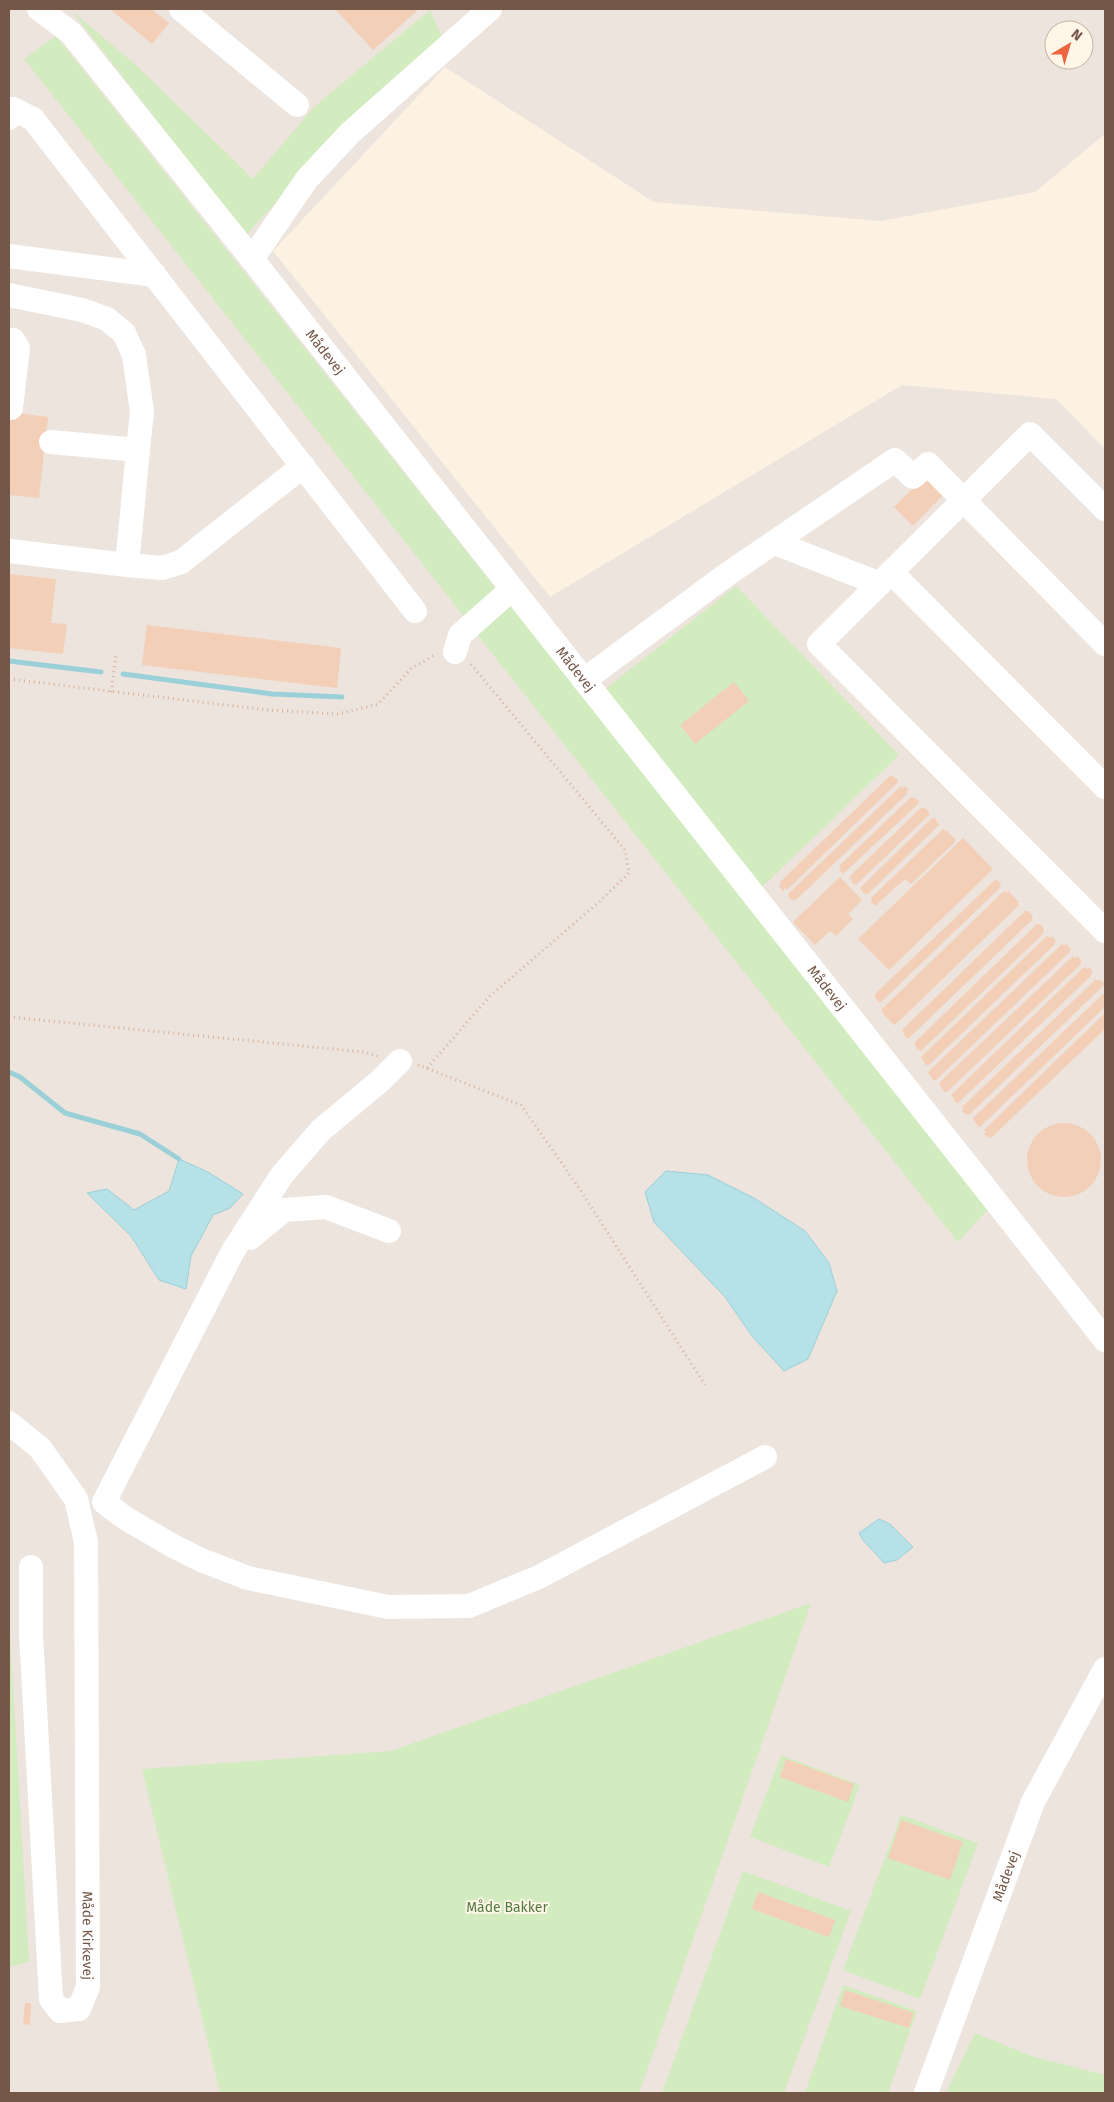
<svg xmlns="http://www.w3.org/2000/svg" width="1114" height="2102" font-family="'Fira Sans',sans-serif">
  <style>
    .industrial { fill: #ece4dd; fill-rule: evenodd }
    .green { fill: #d2ebbf }
    .water { fill: #b5e1e7; stroke: #9bd0d9 }
    .lines { fill: none; stroke-linecap: round; stroke-linejoin: round }
    .stream { stroke: #9bd0d9; stroke-width: 5 }
    .building { fill: #f3cfb8 }
    .path { stroke: #d8b29b; stroke-width: 3; stroke-dasharray: 1 4; stroke-linecap: butt }
    .minor { stroke: #fff; stroke-width: 24 }
    .labels { text-anchor: middle; dominant-baseline: central; stroke-width: 4; stroke-linejoin: round; paint-order: stroke }
    .street-label { font-size: 14px; fill: #755747; stroke: #fff6e8 }
    .park-label { font-size: 14px; fill: #527b3f; stroke: #fff6e8 }
  </style>
  <rect width="100%" height="100%" fill="#fdf2e1"/>
  <path class="industrial" d="M9,9H1105V134L1035,192L881,221L654,202L445,67L273,251L550,597L902,385L1056,399L1105,449V2093H9ZM1054,30H1084V60H1054Z"/>
  <g class="green">
    <path d="M71,10L137,66L253,179L315,106L430,10L442,37L345,128L246,235Z"/>
    <path d="M56,36L498,591L466,619L24,59Z"/>
    <path d="M736,586L899,755L761,888L604,690Z"/>
    <path d="M508,603L989,1208L958,1242L476,633Z"/>
    <path d="M811,1603L639,2093H220L142,1769L391,1751Z"/>
    <path d="M9,1615L29,1962L9,1967Z"/>
    <path d="M781,1755L860,1785L829,1867L750,1837Z"/>
    <path d="M901,1815L978,1843L920,1999L843,1970Z"/>
    <path d="M743,1871L851,1911L784,2093H662Z"/>
    <path d="M843,1985L917,2011L888,2093H805Z"/>
    <path d="M975,2033L1034,2057L1105,2075V2093H946Z"/>
  </g>
  <g class="water">
    <path d="M179,1159L208,1172L243,1194L230,1208L213,1215L191,1256L186,1289L159,1280L131,1236L87,1193L107,1189L134,1210L169,1191Z"/>
    <path d="M666,1171L708,1175L754,1198L805,1231L829,1263L837,1291L808,1359L784,1371L752,1336L725,1297L654,1222L645,1192Z"/>
    <path d="M879,1519L890,1524L913,1547L897,1560L884,1563L863,1540L859,1533Z"/>
  </g>
  <g class="lines">
    <g class="stream">
      <path d="M9,661L101,672"/>
      <path d="M123,674L272,694L342,697"/>
      <path d="M9,1072L20,1077L65,1113L140,1134L179,1159"/>
    </g>
  </g>
  <g class="building">
    <path d="M110,9H151L169,23L152,44Z"/>
    <path d="M335,9H419L373,50Z"/>
    <path d="M9,412L48,417L39,498L9,495Z"/>
    <path d="M927,474L946,492L913,526L894,507Z"/>
    <path d="M9,574L56,579L51,623L67,624L63,654L9,648Z"/>
    <path d="M147,625L341,648L337,688L142,665Z"/>
    <path d="M734,682L749,701L695,744L680,725Z"/>
    <path d="M891,775L898,780V782L787,890L786,888L783,891L779,886L781,884L779,883Z"/>
    <path d="M901,786L903,788L905,786L909,790L906,792L908,793L796,900L794,899L792,901L788,896L789,893Z"/>
    <path d="M911,797L913,798L914,797L919,801L918,804L843,874L839,870L841,868L839,866Z"/>
    <path d="M922,807L924,809L925,808L929,812V815L857,884L854,885L849,877Z"/>
    <path d="M932,818H935L939,825L867,895L865,893L864,894L860,888Z"/>
    <path d="M943,829L945,831L946,830L955,839V842L911,884L905,879L875,906L871,902L872,900L871,898Z"/>
    <path d="M963,838L993,869L889,970L858,939Z"/>
    <path d="M840,877L862,900L848,914L853,919L836,936L830,931L815,945L793,922Z"/>
    <path d="M996,879L1001,883L999,885L1001,887L881,1002H878L874,995Z"/>
    <path d="M1004,891L1006,893L1008,891L1019,902L1017,904L1019,905L895,1025L893,1024L882,1013L883,1012L881,1010Z"/>
    <path d="M1025,911H1028L1033,916L1031,917L1033,919L909,1038H906L902,1030Z"/>
    <path d="M1037,924H1040L1044,929L1043,931L1044,933L921,1051L920,1049L918,1051L914,1043Z"/>
    <path d="M1047,936L1050,938L1052,936L1056,941L1054,943L1055,944L929,1065H926L921,1057Z"/>
    <path d="M1062,944L1064,946L1066,944L1071,949L1069,950L1070,952L936,1080H933L928,1072Z"/>
    <path d="M1073,956L1075,958L1077,956L1082,961L1080,962L1081,964L947,1092H944L939,1083Z"/>
    <path d="M1084,967L1087,969L1089,967L1093,972L1091,974L1092,975L958,1103H956L951,1095Z"/>
    <path d="M1096,979L1098,981L1099,979L1104,983L1103,986L969,1115L968,1113L966,1115L962,1111L964,1109L962,1107Z"/>
    <path d="M1105,992V1007L981,1126L978,1127L973,1118Z"/>
    <path d="M1105,1013V1029L991,1138L990,1136L988,1138L984,1134L986,1132L984,1130Z"/>
    <circle cx="1064" cy="1160" r="37"/>
    <path d="M786,1759L854,1784L848,1802L780,1777Z"/>
    <path d="M901,1820L963,1842L950,1880L888,1858Z"/>
    <path d="M758,1892L835,1920L829,1937L752,1909Z"/>
    <path d="M845,1990L914,2013L909,2028L840,2006Z"/>
    <path d="M25,2003H31L30,2025L23,2024Z"/>
  </g>
  <g class="lines">
    <g class="path">
      <path d="M9,679L268,710L338,714L378,704L411,669L436,654"/>
      <path d="M111,692L116,655"/>
      <path d="M9,1017L364,1052L378,1056"/>
      <path d="M418,1065L521,1105L579,1188L705,1385"/>
      <path d="M427,1068L490,996L599,902L629,873L625,850L470,663"/>
    </g>
    <g class="minor">
      <path id="s1" d="M39,9L71,33L252,259L1105,1340"/>
      <path d="M181,9L297,105"/>
      <path d="M9,118L13,109L33,119L415,611"/>
      <path d="M9,256L155,275"/>
      <path d="M252,259L307,179L350,133L490,9"/>
      <path d="M9,295L82,310L107,319L124,333L134,355L142,412L138,450"/>
      <path d="M9,340H13L18,348L11,408"/>
      <path d="M1105,509L1030,434L819,644L1105,931"/>
      <path d="M775,543L880,584"/>
      <path d="M9,551L127,565L138,450L51,442"/>
      <path d="M127,565L162,568L181,562L303,466"/>
      <path d="M891,572L1105,787"/>
      <path d="M455,652L460,635L512,589"/>
      <path d="M584,680L729,573L895,460L913,477L928,464L1105,644"/>
      <path d="M400,1061L380,1081L321,1130L282,1175L233,1251L104,1502L125,1518L173,1546L201,1560L248,1578L388,1607L469,1606L539,1577L765,1457"/>
      <path d="M250,1238L284,1210L326,1207L389,1231"/>
      <path id="s2" d="M9,1423L40,1448L76,1499L86,1542L88,1987L79,2009L60,2011L51,1999L31,1634V1567"/>
      <path id="s3" d="M926,2093L1033,1802L1105,1669"/>
    </g>
  </g>
  <g class="labels">
    <g class="street-label">
      <text stroke="none"><textPath href="#s1" startOffset="448">Mådevej</textPath></text>
      <text stroke="none"><textPath href="#s1" startOffset="852">Mådevej</textPath></text>
      <text stroke="none"><textPath href="#s1" startOffset="1258">Mådevej</textPath></text>
      <text stroke="none"><textPath href="#s3" startOffset="231">Mådevej</textPath></text>
      <text stroke="none"><textPath href="#s2" startOffset="540">Måde Kirkevej</textPath></text>
    </g>
    <g class="park-label">
      <text x="507" y="1907">Måde Bakker</text>
    </g>
  </g>
  <rect width="1114" height="2102" fill="none" stroke="#755747" stroke-width="20"/>
  <g transform="translate(1069 45) rotate(38)"><circle r="24" fill="#fff6e8" stroke="#c8b6a8"/>
  <path d="M0-4L9 19L0 12L-9 19Z" fill="#ec6541"/>
  <text y="-8" font-size="14" font-weight="bold" text-anchor="middle" fill="#755747">N</text>
  </g>
</svg>
